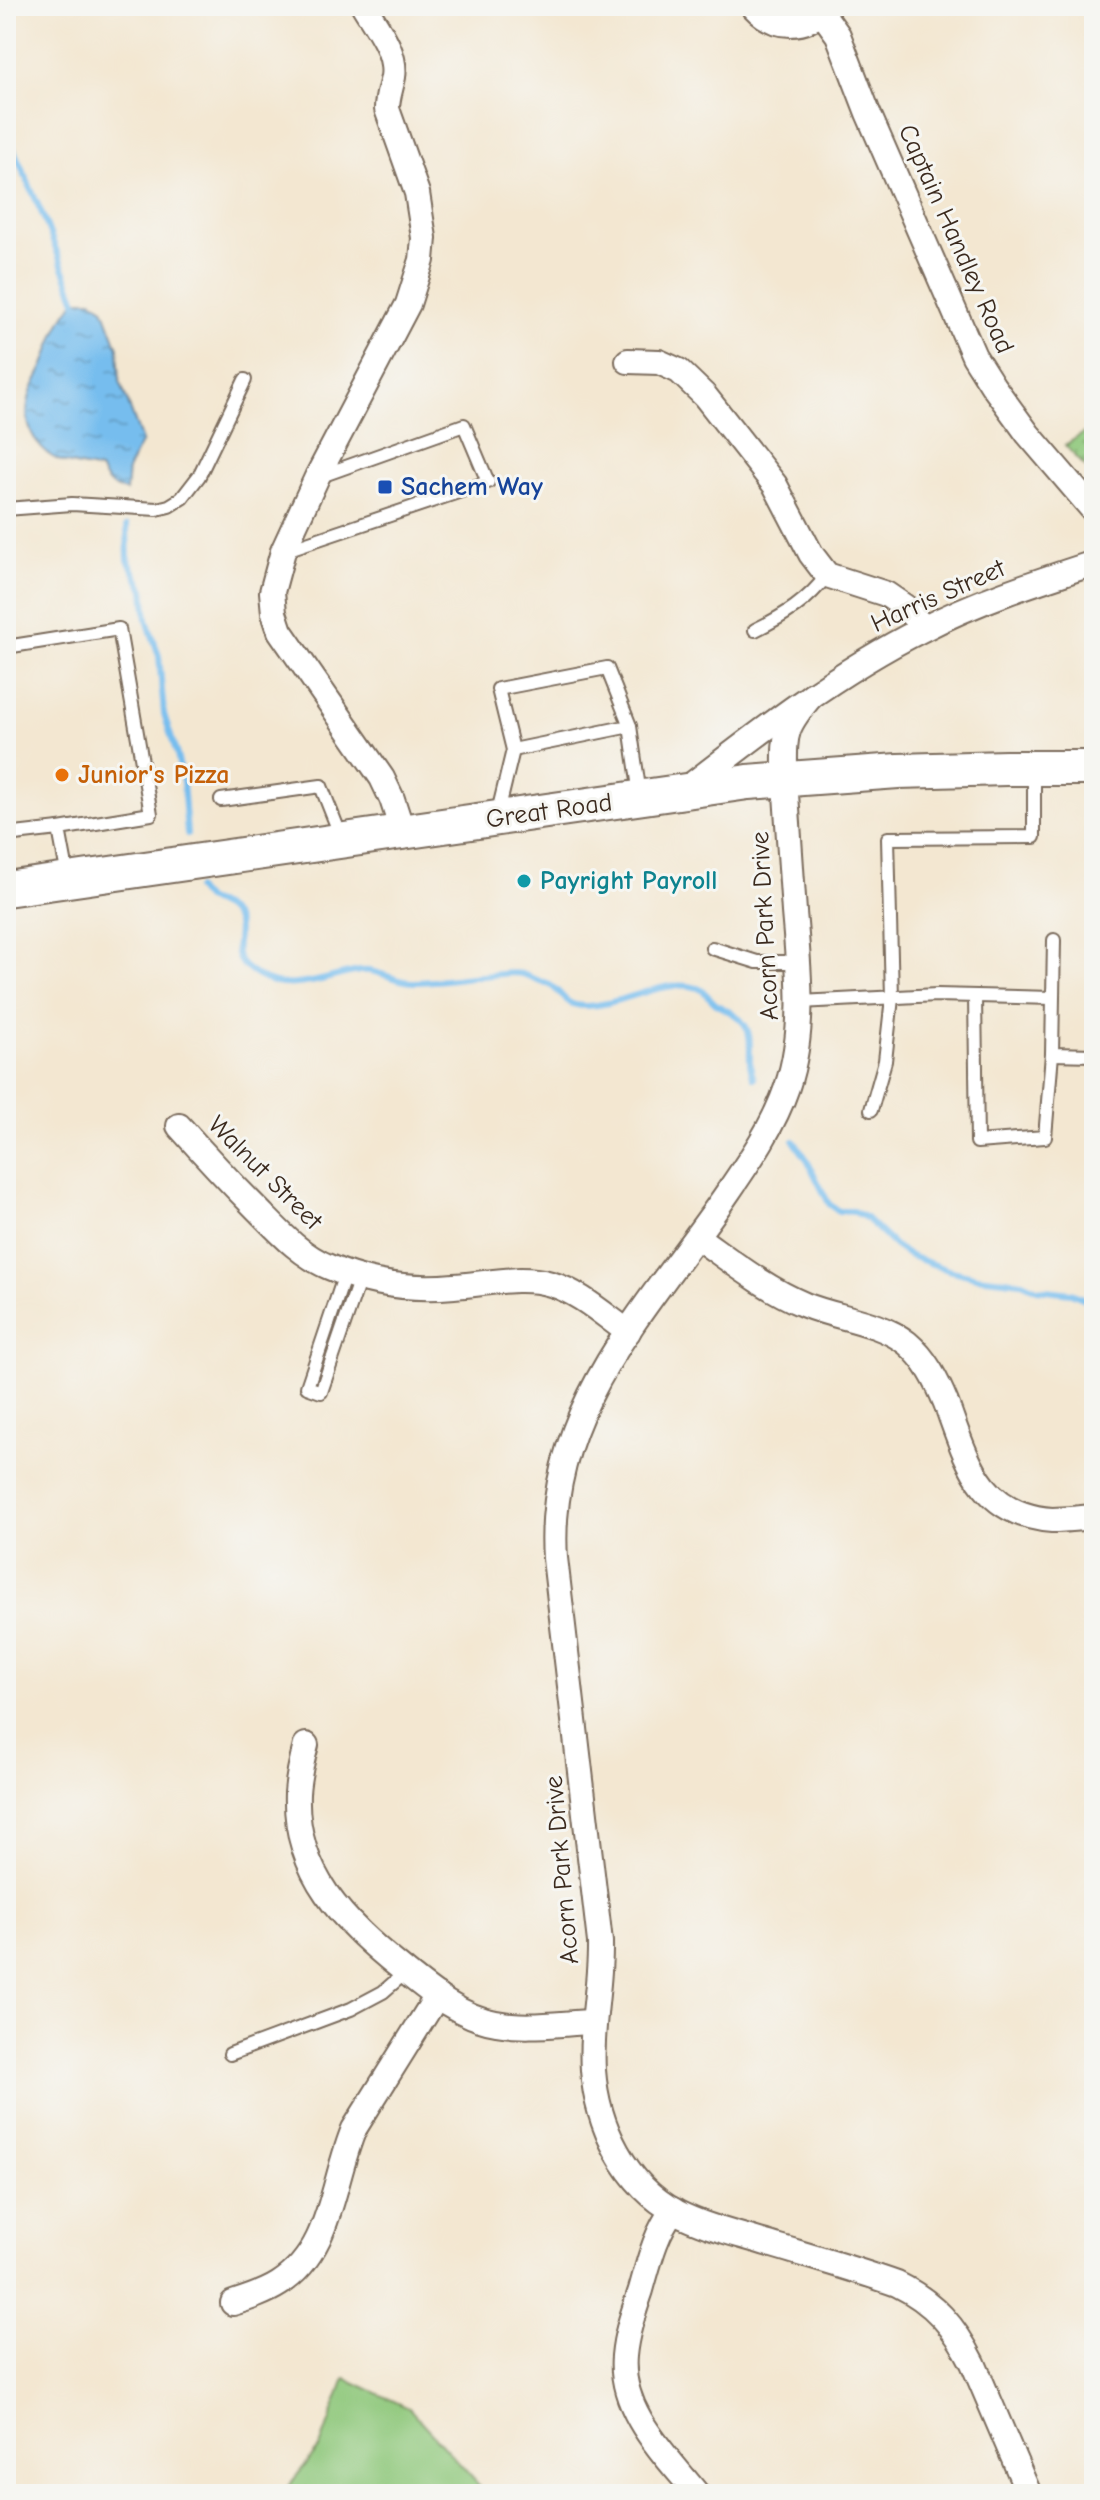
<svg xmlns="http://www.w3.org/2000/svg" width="1100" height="2500" font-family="'Comic Neue',sans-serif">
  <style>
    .grass { fill: #8fc87b; stroke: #65794c; stroke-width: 2 }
    .park { fill: url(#park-dots); stroke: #65794c; stroke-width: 2 }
    .water { fill: url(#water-ripples); stroke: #587486; stroke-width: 2 }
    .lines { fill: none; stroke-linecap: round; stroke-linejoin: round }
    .stream { stroke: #76bdee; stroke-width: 6 }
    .service-casing { stroke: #7b6c5d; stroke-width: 16 }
    .minor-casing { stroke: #7b6c5d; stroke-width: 28 }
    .secondary-casing { stroke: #7b6c5d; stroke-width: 38 }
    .service { stroke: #fff; stroke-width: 12 }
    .minor { stroke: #fff; stroke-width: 24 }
    .secondary { stroke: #fff; stroke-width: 34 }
    .transit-dot { fill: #1a4fb4; stroke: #f6f6f2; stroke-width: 3 }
    .food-dot { fill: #e8710a; stroke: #f6f6f2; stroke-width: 3 }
    .culture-dot { fill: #0f9aa8; stroke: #f6f6f2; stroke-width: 3 }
    .labels { text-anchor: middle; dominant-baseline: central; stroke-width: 6; stroke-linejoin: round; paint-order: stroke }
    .street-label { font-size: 26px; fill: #3b2a1e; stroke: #f6f6f2 }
    .transit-label { font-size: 26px; font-weight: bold; fill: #164399; stroke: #f6f6f2; text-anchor: start }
    .food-label { font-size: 26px; font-weight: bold; fill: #c56008; stroke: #f6f6f2; text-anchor: start }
    .culture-label { font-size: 26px; font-weight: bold; fill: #0d838f; stroke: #f6f6f2; text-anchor: start }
  </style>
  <defs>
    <pattern id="park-dots" width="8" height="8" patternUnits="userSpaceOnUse" patternTransform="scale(2)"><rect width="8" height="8" fill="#8fc87b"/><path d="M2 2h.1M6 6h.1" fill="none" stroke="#76a364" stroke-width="1.8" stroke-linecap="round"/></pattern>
    <pattern id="water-ripples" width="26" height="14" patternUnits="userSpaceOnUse" patternTransform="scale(2)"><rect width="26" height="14" fill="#76bdee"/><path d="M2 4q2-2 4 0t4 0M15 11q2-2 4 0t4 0" fill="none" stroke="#629ac0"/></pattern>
  </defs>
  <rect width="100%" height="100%" fill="#f6f6f2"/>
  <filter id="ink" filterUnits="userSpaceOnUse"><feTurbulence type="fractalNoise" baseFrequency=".0125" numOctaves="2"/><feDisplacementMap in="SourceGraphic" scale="16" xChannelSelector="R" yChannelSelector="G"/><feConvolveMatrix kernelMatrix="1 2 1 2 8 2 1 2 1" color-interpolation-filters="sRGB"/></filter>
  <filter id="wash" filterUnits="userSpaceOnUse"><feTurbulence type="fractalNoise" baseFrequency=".006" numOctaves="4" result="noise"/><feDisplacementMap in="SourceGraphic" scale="32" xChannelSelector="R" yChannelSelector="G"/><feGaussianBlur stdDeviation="1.8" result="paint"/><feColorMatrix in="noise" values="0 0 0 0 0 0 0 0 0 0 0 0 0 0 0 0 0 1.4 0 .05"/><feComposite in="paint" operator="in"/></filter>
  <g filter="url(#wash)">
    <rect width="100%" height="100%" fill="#f3e7d1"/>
    <path class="grass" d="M345,2378L409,2408L487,2494H282L320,2447Z"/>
    <path class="park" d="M1094,427V476L1065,445Z"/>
    <path class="water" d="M77,300H92L103,308L118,348L120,381L142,441L128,468L126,491C112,489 107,482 100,470C89,467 75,466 64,462C38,454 22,426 29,399C31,388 39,376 44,365C53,342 58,319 77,300Z"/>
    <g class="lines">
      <g class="stream">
        <path d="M6,132L43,216L78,306"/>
        <path d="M127,526L128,560L144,590L147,620L159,656L164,714L177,755L183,782L187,834"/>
        <path d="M196,889C205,904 224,903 234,917C245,933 227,952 245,967C283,1000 320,977 360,971C379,969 395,982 413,982C439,982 466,977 492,975C501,974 513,972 522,974C525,975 548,984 550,985C565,995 564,1006 585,1006C621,1006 666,977 698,988C705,991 710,999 716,1004C726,1011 738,1014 745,1025C755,1040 745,1062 754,1078"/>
        <path d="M794,1141L806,1158L829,1204L839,1211H853L866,1218L895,1246L908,1255L948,1270L977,1277L1022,1282L1037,1289L1071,1293L1094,1303"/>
      </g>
    </g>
  </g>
  <g filter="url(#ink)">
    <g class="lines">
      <g class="service-casing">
        <g id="service">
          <path d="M6,509L72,504L157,509L169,506L182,498L199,476L245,380"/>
          <path d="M286,550L488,482L464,425L318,477"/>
          <path d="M755,630C784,616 808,601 827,575"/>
          <path d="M6,647L119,629L151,814L59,829L68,877"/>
          <path d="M513,750L630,726"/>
          <path d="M221,800L321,786L342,839"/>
          <path d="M497,816L513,750L498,689L607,668L630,726L640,795"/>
          <path d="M6,835L59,829"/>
          <path d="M1054,940L1052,1054L1094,1055"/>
          <path d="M712,948L757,962H798"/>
          <path d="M975,996L977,1142L1045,1137L1052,1054"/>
          <path d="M800,1002L937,995L1052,998"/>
          <path d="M871,1110L885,1061L892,998L888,838L1034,837V768"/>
          <path d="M345,1274L307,1387L321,1392L360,1278"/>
          <path d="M230,2054L351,2009L383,1992L406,1972"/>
        </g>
      </g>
      <g class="minor-casing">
        <g id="minor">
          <path d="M364,6C376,26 397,52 393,77C391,88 387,97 387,109L417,193L424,238L422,260L408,304L317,477L283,551L272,592L274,613L280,631L382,778L392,799L403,833"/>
          <path d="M753,6C775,30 806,30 828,6"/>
          <path d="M822,13L838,35L868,113L974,356L993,386L1028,434L1094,511"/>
          <path d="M628,361L659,362L679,371L705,396L775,485L811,554L827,575L886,594L905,607L924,628"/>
          <path d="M812,695C782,730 785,734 785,779C788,823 791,868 794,912C799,970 806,1031 787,1087C773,1128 748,1163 724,1198C646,1310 545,1412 555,1558L600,1942C601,1985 590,2027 593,2070C597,2125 625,2185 676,2212C705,2227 737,2234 769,2244C812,2257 855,2269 897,2284C934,2302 955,2327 973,2363L1029,2494"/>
          <path d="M685,790C761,731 837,672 923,629C977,601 1036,582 1094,563"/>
          <path d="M179,1126C203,1153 228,1180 254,1206C277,1229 298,1254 329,1267C368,1284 411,1290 454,1286C485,1284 521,1275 551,1284C579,1292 604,1315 628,1332"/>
          <path d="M697,1237C731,1261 766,1289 805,1305C837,1318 879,1321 907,1343C926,1359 937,1381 946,1403C967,1460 980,1515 1052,1520C1065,1520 1080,1518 1094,1517"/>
          <path d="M306,1745C302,1760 298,1777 297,1793C294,1874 344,1922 402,1969C429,1991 460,2017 496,2023C527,2029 562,2023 593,2022"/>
          <path d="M673,2210C655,2234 649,2262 641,2290C634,2311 626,2333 624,2356C619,2411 665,2454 697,2494"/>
          <path d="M233,2303C249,2298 265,2293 279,2284C332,2251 332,2181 354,2129L437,1996"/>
        </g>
      </g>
      <g class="secondary-casing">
        <path id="secondary" d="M6,889L748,782L898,771L1006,768H1094"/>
      </g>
      <use href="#service" class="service"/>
      <use href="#minor" class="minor"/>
      <use href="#secondary" class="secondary"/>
    </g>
  </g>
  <rect class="transit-dot" x="377" y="479" width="16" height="16" rx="4"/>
  <circle class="food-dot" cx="62" cy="775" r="8"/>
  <circle class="culture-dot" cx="524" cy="881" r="8"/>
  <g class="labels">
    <g class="street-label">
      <text transform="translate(956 239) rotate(66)">Captain Handley Road</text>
      <text transform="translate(938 596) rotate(-24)">Harris Street</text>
      <text transform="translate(549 811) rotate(-8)">Great Road</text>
      <text transform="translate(765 926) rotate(-93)">Acorn Park Drive</text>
      <text transform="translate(265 1173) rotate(45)">Walnut Street</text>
      <text transform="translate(562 1870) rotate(-95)">Acorn Park Drive</text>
    </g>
    <g class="transit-label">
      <text x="401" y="487">Sachem Way</text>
    </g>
    <g class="food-label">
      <text x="78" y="775">Junior's Pizza</text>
    </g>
    <g class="culture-label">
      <text x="540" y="881">Payright Payroll</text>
    </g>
  </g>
  <rect width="1100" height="2500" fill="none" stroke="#f6f6f2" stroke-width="32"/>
</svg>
